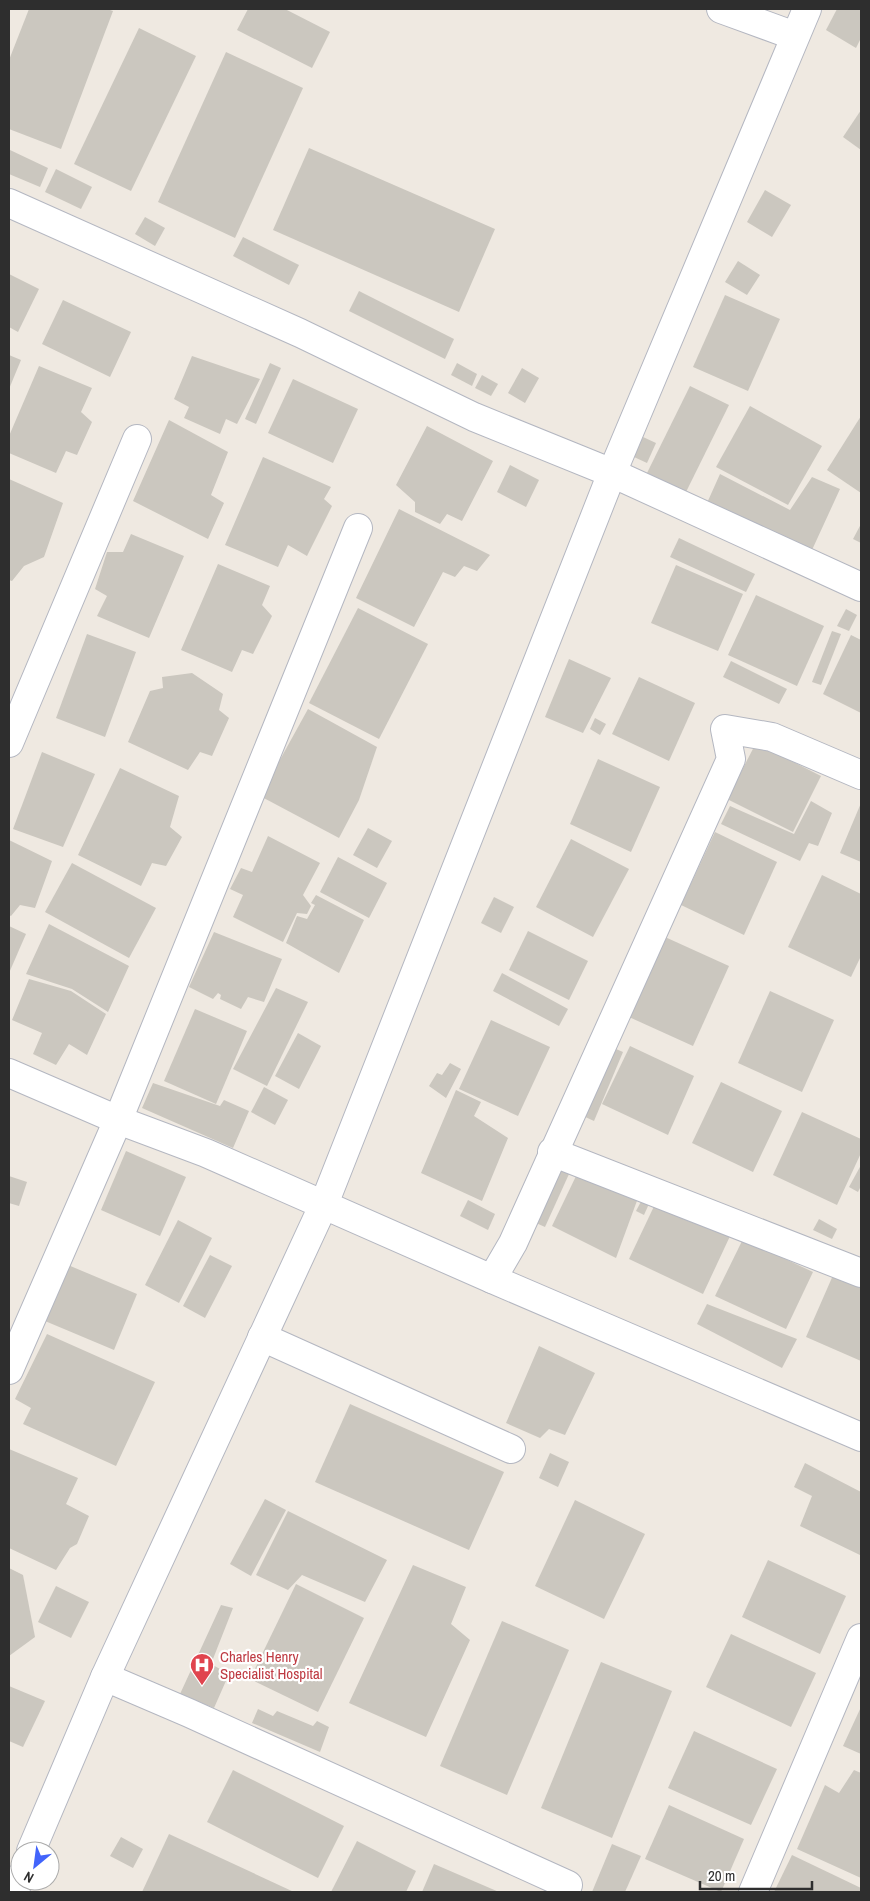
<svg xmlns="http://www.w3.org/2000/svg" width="870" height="1901" font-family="'Archivo Narrow',sans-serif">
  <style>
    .building { fill: #cbc7bf }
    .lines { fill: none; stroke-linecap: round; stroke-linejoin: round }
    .minor-casing { stroke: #b4b7c1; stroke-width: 30 }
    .minor { stroke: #fff; stroke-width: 28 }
    .labels { text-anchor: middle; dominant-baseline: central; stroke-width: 4.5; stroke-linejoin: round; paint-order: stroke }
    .health-label { font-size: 15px; fill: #be3a42; stroke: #fff; text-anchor: start }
  </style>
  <rect width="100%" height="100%" fill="#efe9e1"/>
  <g class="building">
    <path d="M29,9H107L113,11L61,149L9,129V60Z"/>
    <path d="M248,9H285L330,32L312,68L237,30Z"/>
    <path d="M837,9H861V38L856,48L826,30Z"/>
    <path d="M139,28L196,56L131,191L74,164Z"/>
    <path d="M226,52L303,88L235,238L158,202Z"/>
    <path d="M861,110V150L843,137Z"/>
    <path d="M309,148L495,229L459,312L273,230Z"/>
    <path d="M10,150L48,168L40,187L9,174Z"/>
    <path d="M56,169L92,187L81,209L45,192Z"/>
    <path d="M765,190L791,205L772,237L747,222Z"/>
    <path d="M145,217L165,228L155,246L135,234Z"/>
    <path d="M243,237L299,265L289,285L233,256Z"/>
    <path d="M738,261L760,275L747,295L725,282Z"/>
    <path d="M9,274L39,289L18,332L9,327Z"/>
    <path d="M359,291L454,339L445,359L349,311Z"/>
    <path d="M725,295L780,319L748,391L693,367Z"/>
    <path d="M63,300L131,332L110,377L42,344Z"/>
    <path d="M9,355L21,360L9,389Z"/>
    <path d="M192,356L260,379L237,424L226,419L220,434L184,418L189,407L174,399Z"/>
    <path d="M270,363L281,368L256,424L245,419Z"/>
    <path d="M457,363L477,374L472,386L451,375Z"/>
    <path d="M39,366L92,388L81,412L92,422L77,455L66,451L56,473L9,453V436Z"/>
    <path d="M522,368L539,378L525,403L508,393Z"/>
    <path d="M482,375L498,384L491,396L475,388Z"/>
    <path d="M293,379L358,409L333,463L268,433Z"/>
    <path d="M690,386L729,405L686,492L647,473Z"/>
    <path d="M750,406L822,446L788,505L716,467Z"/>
    <path d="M861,416V493L827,470Z"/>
    <path d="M169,420L228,452L211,495L224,503L208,539L133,501Z"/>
    <path d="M427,426L493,461L462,521L447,514L440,524L415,512V502L396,485Z"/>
    <path d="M643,437L656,443L647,463L634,457Z"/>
    <path d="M263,457L331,487L324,499L332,506L307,556L288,545L278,567L225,545Z"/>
    <path d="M510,465L539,480L526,507L497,492Z"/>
    <path d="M720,474L790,510L812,477L840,489L812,550L707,503Z"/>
    <path d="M9,479L63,503L44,557L24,566L12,581L9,580Z"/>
    <path d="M399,509L490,555L477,571L464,566L455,577L443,572L414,627L356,598Z"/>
    <path d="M861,524V543L853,539Z"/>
    <path d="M131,534L184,556L149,638L97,616L107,596L95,589L107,552H123Z"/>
    <path d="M679,538L755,574L746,592L670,557Z"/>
    <path d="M218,564L270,586L262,605L272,616L253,654L242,650L232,672L181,650Z"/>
    <path d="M676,565L743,594L718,651L651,623Z"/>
    <path d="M756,595L824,626L797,686L728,655Z"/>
    <path d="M358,608L428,644L379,739L309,703Z"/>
    <path d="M846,609L857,615L849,631L837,626Z"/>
    <path d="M832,631L841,634L821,685L812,682Z"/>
    <path d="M87,634L136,652L105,737L56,718Z"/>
    <path d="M851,635L861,640V713L823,694Z"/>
    <path d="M569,659L611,678L583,733L545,717Z"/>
    <path d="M731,661L787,689L779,704L723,677Z"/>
    <path d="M192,673L223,694L219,710L229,718L212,756L200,752L188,770L128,742L150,691L163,688L162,677Z"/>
    <path d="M639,677L695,703L669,761L612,734Z"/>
    <path d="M308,709L377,747L359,800L339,838L260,796Z"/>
    <path d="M595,718L606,724L600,735L590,729Z"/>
    <path d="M756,743L821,776L793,832L727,799Z"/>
    <path d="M42,752L95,774L63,847L13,829Z"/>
    <path d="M598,759L660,787L631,852L570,824Z"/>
    <path d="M120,768L179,796L170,827L182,837L166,866L152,863L141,886L78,855Z"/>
    <path d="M811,801L832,813L818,846L809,843L800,861L721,824L730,806L794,834Z"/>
    <path d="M861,803V862L840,853Z"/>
    <path d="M368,828L392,841L377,868L353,855Z"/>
    <path d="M715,832L777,862L744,935L681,905Z"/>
    <path d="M268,836L320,863L303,895L311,906L307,914L297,913L283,942L233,917L243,895L230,889L241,868L252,872Z"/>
    <path d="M571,839L629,869L593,937L536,907Z"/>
    <path d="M9,840L52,861L35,908L20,905L11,916L9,915Z"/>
    <path d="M338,857L387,883L369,918L320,892Z"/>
    <path d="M72,863L156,908L129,958L45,912Z"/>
    <path d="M822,875L861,894V956L851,977L788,947Z"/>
    <path d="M316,895L364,920L339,973L286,943L297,916L307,919L315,905L311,903Z"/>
    <path d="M494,897L514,907L501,933L481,923Z"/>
    <path d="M49,924L129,966L108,1012L72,989L26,974Z"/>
    <path d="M9,926L26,934L9,973Z"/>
    <path d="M528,931L588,961L569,1000L509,970Z"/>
    <path d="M214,932L282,959L264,1002L248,997L241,1009L220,999L221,995L218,993L213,999L189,987Z"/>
    <path d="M665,937L729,966L693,1046L629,1017Z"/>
    <path d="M502,973L568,1009L559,1026L493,991Z"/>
    <path d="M29,979L71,991L106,1014L87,1055L69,1044L56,1065L33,1054L42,1033L12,1020Z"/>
    <path d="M276,988L308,1002L267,1086L233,1069Z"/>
    <path d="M770,991L834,1020L802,1092L738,1063Z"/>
    <path d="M195,1009L247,1031L216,1104L164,1081Z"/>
    <path d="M491,1020L550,1047L518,1116L459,1089Z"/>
    <path d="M298,1033L321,1046L299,1089L275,1076Z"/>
    <path d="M609,1046L623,1052L594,1121L581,1115Z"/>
    <path d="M630,1046L694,1076L668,1135L602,1104Z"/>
    <path d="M450,1063L461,1069L446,1098L429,1086L437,1073L442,1075Z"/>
    <path d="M721,1082L782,1111L753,1172L692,1143Z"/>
    <path d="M153,1083L220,1106L224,1100L249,1111L233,1148L142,1108Z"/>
    <path d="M264,1087L288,1100L275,1125L251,1112Z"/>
    <path d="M456,1090L481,1102L474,1116L508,1138L482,1201L421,1173Z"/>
    <path d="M802,1112L861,1139V1153L837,1205L773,1175Z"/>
    <path d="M126,1151L186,1177L160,1236L101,1210Z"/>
    <path d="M861,1165V1186L858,1192L849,1187Z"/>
    <path d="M559,1170L569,1174L545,1227L536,1223Z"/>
    <path d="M577,1174L638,1198L616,1258L552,1226Z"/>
    <path d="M9,1176L27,1182L19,1206L9,1203Z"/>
    <path d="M645,1194L652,1197L644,1215L636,1211Z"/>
    <path d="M468,1200L495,1214L488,1230L460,1216Z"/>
    <path d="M657,1200L731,1234L703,1294L629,1259Z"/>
    <path d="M819,1219L837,1229L832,1239L813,1230Z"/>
    <path d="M178,1220L212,1238L179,1303L145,1285Z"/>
    <path d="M743,1239L813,1272L786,1329L715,1296Z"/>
    <path d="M210,1255L232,1266L205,1318L183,1306Z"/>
    <path d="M68,1265L137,1294L114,1350L45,1321Z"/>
    <path d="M834,1273L861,1284V1361L806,1337Z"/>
    <path d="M707,1304L797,1339L782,1368L697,1324Z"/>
    <path d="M47,1334L155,1382L116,1466L23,1424L31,1408L15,1399Z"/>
    <path d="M539,1346L595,1373L565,1435L549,1429L540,1438L506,1423Z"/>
    <path d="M350,1404L504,1472L469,1550L315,1482Z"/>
    <path d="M9,1449L78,1478L66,1504L89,1516L77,1544L70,1548L56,1570L9,1548Z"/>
    <path d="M550,1453L569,1462L558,1487L539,1478Z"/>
    <path d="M805,1463L861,1492L860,1555L800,1526L812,1496L794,1487Z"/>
    <path d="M265,1499L286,1510L251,1576L230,1564Z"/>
    <path d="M575,1500L645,1534L604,1619L535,1586Z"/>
    <path d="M288,1511L387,1560L365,1602L302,1575L288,1590L256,1575Z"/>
    <path d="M768,1560L846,1596L820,1654L742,1617Z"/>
    <path d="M413,1565L466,1587L451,1624L470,1640L426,1737L349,1703Z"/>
    <path d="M9,1568L23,1575L35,1637L9,1656Z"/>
    <path d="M296,1584L364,1618L318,1712L250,1679Z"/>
    <path d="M56,1586L89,1602L71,1638L38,1622Z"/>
    <path d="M221,1605L233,1608L211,1664L229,1674L214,1708L180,1694Z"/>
    <path d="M502,1621L569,1650L507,1795L440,1766Z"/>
    <path d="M731,1634L816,1673L791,1727L706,1687Z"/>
    <path d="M601,1662L672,1691L612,1838L541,1808Z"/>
    <path d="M9,1686L45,1701L23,1747L9,1741Z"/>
    <path d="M861,1707V1754L843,1746Z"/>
    <path d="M258,1709L273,1716L277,1711L313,1726L317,1721L329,1727L320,1752L252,1723Z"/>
    <path d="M694,1731L777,1769L751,1825L668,1788Z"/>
    <path d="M233,1770L344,1826L318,1878L207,1822Z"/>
    <path d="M854,1770L861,1773V1878L797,1849L825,1785L839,1793Z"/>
    <path d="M669,1805L744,1839L721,1892L645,1859Z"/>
    <path d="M169,1834L294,1892H142Z"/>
    <path d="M121,1837L143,1849L133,1868L110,1856Z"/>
    <path d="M357,1841L416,1871L406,1892H331Z"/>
    <path d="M612,1844L641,1856L625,1892H592Z"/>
    <path d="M792,1855L861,1888V1892H774Z"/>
    <path d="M434,1864L499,1892H422Z"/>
  </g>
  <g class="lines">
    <g class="minor-casing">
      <g id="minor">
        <path d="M721,9L795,36"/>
        <path d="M9,203L300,333L474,417L612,473L861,587"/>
        <path d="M9,743L137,439"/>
        <path d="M9,1073L118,1120L206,1153L492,1279L861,1437"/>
        <path d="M552,1152L861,1273"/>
        <path d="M492,1279L513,1243L731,759L725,729L772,737L861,775"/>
        <path d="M262,1337L511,1449"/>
        <path d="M9,1370L118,1120L358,528"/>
        <path d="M105,1677L189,1713L568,1885"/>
        <path d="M31,1851L105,1677L324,1204L612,473L807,9"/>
        <path d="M14,1892L20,1877"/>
        <path d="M753,1892L861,1638"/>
      </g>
    </g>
    <use href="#minor" class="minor"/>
  </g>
  <defs>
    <g id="hospital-pin" transform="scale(1.25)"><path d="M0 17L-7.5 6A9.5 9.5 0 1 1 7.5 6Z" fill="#e0444e" stroke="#fff"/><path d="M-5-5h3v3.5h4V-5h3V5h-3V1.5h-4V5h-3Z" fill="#fff"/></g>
  </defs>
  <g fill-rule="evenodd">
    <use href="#hospital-pin" x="202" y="1665"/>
  </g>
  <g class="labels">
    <g class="health-label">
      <text x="220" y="1656">Charles Henry<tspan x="220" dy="17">Specialist Hospital</tspan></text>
    </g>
  </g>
  <rect width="870" height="1901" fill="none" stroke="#2e2e2e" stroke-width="20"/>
  <g transform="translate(35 1866) rotate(209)"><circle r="24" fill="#ffffff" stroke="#ababab"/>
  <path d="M0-4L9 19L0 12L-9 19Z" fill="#4264fb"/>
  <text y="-8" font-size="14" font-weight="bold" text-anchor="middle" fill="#2e2e2e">N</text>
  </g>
  <path d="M700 1881v8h112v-8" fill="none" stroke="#2e2e2e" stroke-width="2.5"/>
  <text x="708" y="1881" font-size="15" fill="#2e2e2e" stroke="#ffffff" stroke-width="4" paint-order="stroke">20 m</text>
</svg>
